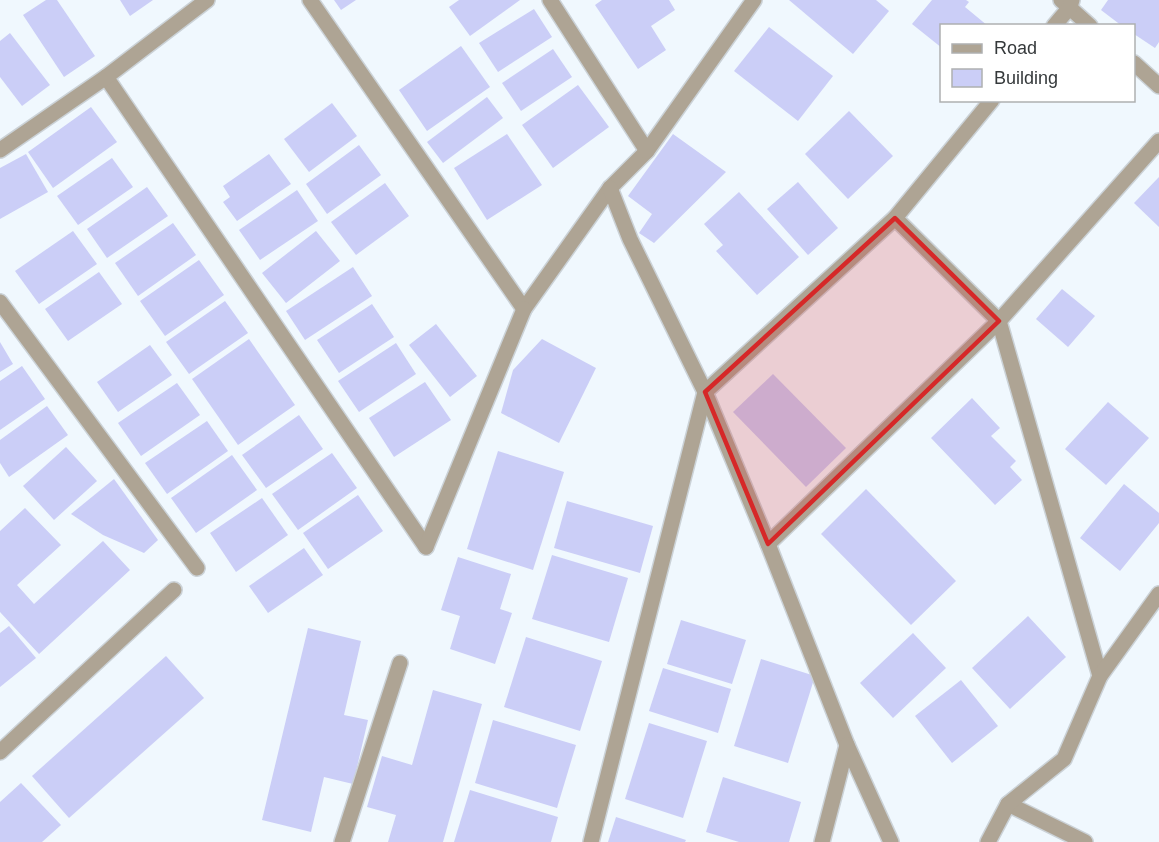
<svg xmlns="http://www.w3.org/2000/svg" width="1159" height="842" font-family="Helvetica,sans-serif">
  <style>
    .building { fill: #cbcef7 }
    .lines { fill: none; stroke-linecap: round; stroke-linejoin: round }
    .minor-casing { stroke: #cbd2d7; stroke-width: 18 }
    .minor { stroke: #aea494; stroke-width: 15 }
    .marked { fill: #d62828; fill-opacity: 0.2; stroke: #d62828; stroke-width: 4.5; stroke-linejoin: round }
  </style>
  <rect width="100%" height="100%" fill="#f0f8fe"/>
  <g class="building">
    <path d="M46,0H57L95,56L64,77L23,15Z"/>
    <path d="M120,0H153L130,16Z"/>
    <path d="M334,0H356L341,10Z"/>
    <path d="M459,0H520L470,36L449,7Z"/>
    <path d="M602,0H669L675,10L651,26L666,50L638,69L595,5Z"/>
    <path d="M789,0H876L889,11L853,54Z"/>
    <path d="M932,0H966L969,2L965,7L988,26H942V48L912,24Z"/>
    <path d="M1108,0H1159V42L1155,48L1134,34V26H1122L1101,10Z"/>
    <path d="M534,9L552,37L498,72L479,43Z"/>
    <path d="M769,27L833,76L798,121L734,71Z"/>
    <path d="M10,33L50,85L22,106L0,77V41Z"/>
    <path d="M461,46L490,87L427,131L399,90Z"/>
    <path d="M553,49L572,77L521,111L502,83Z"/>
    <path d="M578,85L609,127L553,168L522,125Z"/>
    <path d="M487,97L503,118L443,163L427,142Z"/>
    <path d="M332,103L357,136L309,172L284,139Z"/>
    <path d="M91,107L117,142L53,188L28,152Z"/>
    <path d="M849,111L893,156L848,199L805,154Z"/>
    <path d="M507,134L542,185L487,220L454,168Z"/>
    <path d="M673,134L726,172L654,243L639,233L652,214L628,196Z"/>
    <path d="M359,145L381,175L327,214L306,184Z"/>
    <path d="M26,154L48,192L0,219V168Z"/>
    <path d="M269,154L291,184L237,221L223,202L230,197L223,186Z"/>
    <path d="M112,158L133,187L78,225L57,196Z"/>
    <path d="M1159,177V227L1134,203Z"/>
    <path d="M798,182L838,228L808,255L767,209Z"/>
    <path d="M385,183L409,216L356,255L331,222Z"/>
    <path d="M147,187L168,216L107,258L87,229Z"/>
    <path d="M297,190L318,221L260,260L239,230Z"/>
    <path d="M739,192L799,257L757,295L716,251L723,245L704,224Z"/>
    <path d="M173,223L196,255L138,296L115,263Z"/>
    <path d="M73,231L97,264L39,304L15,271Z"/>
    <path d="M316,231L340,261L286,303L262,273Z"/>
    <path d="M199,260L224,295L165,336L140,301Z"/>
    <path d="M353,267L372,296L305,340L286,311Z"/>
    <path d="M99,272L122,304L68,341L45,309Z"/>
    <path d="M1062,289L1095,316L1068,347L1036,319Z"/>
    <path d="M225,301L248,333L189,374L166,342Z"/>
    <path d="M372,304L394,337L339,373L317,340Z"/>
    <path d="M436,324L477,376L450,397L409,345Z"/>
    <path d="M249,339L295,405L238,445L192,379Z"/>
    <path d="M542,339L596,368L559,443L501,413L513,370Z"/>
    <path d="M0,342L13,364L0,372Z"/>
    <path d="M396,343L416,374L359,412L338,381Z"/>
    <path d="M150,345L172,375L118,412L97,382Z"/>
    <path d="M22,366L45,399L0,430V381Z"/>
    <path d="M773,374L846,448L806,487L733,412Z"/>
    <path d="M425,382L451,420L394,457L369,418Z"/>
    <path d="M177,383L200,415L141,456L118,423Z"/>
    <path d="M972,398L1000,428L991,436L1016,461L1010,467L1022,480L995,505L931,438Z"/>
    <path d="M1108,402L1149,438L1106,485L1065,449Z"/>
    <path d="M47,406L68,435L9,477L0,463V440Z"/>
    <path d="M299,415L323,449L266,488L242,455Z"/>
    <path d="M207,421L228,451L167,494L145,463Z"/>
    <path d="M66,447L97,481L54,520L23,486Z"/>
    <path d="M498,451L564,472L533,570L467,549Z"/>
    <path d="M332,453L357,488L298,530L272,494Z"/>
    <path d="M232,455L257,490L196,533L171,498Z"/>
    <path d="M114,479L158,540L144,553L103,535L71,514Z"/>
    <path d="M1124,484L1159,513V523L1120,571L1080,538Z"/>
    <path d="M866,489L956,581L911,625L821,534Z"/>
    <path d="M358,495L383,531L328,569L303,533Z"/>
    <path d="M262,498L288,535L236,572L210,533Z"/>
    <path d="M567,501L653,526L640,573L554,548Z"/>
    <path d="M25,508L61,545L17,585L34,604L103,541L130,570L39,654L0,612V531Z"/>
    <path d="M304,548L323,575L268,613L249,586Z"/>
    <path d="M552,555L628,578L609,642L532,619Z"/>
    <path d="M458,557L511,574L500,609L512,613L495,664L450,649L460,616L441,610Z"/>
    <path d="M1028,616L1066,657L1010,709L972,668Z"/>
    <path d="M681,620L746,640L732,684L667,664Z"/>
    <path d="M9,626L36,658L0,687V633Z"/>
    <path d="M308,628L361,641L344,715L368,720L353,784L324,777L311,832L262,820Z"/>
    <path d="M913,633L946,668L893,718L860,683Z"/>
    <path d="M526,637L602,661L580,731L504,707Z"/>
    <path d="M166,656L204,698L69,818L32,776Z"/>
    <path d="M761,659L815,676L788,763L734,746Z"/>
    <path d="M663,668L731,689L718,733L649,711Z"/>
    <path d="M961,680L998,726L952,763L915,716Z"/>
    <path d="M433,690L482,704L443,842H388L396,815L367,807L382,756L412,765Z"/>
    <path d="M493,720L576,745L557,808L475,783Z"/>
    <path d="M649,723L707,741L683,818L625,799Z"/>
    <path d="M723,777L801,802L789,842H739L706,832Z"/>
    <path d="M21,783L61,825L42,842H0V802Z"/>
    <path d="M470,790L558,817L551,842H454Z"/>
    <path d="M616,817L686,840L685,842H608Z"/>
  </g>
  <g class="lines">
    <g class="minor-casing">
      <g id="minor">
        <path d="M310,0L524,309L610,188L647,151L754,0"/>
        <path d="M550,0L647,151"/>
        <path d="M1061,0L1090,26"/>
        <path d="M1054,26L1070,7L1072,0"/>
        <path d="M1134,63L1159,86"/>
        <path d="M106,77L426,547"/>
        <path d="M0,150L106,77L207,0"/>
        <path d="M610,188L630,239L705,392L768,544L847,745L891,842"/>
        <path d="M895,218L999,321L1100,676"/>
        <path d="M0,302L197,568"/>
        <path d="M768,544L999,321L1159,141"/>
        <path d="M426,547L524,309"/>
        <path d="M0,752L174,590"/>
        <path d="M1008,804L1085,842"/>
        <path d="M342,842L400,663"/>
        <path d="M591,842L705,392L895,218L992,100"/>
        <path d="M822,842L847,745"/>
        <path d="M988,842L1008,804L1064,759L1100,676L1159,594"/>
      </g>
    </g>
    <use href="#minor" class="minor"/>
  </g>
  <path class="marked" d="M895,218L999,321L768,544L705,392Z"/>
  <rect x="940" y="24" width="195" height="78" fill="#ffffff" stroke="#aeb0b1" stroke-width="1.5"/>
  <rect x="952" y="44" width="30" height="9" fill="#aea494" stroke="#aeb0b1" stroke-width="1.5"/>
  <text x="994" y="54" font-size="18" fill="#35393b">Road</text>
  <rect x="952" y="69" width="30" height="18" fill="#cbcef7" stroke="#aeb0b1" stroke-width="1.5"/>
  <text x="994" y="84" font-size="18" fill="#35393b">Building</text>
</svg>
